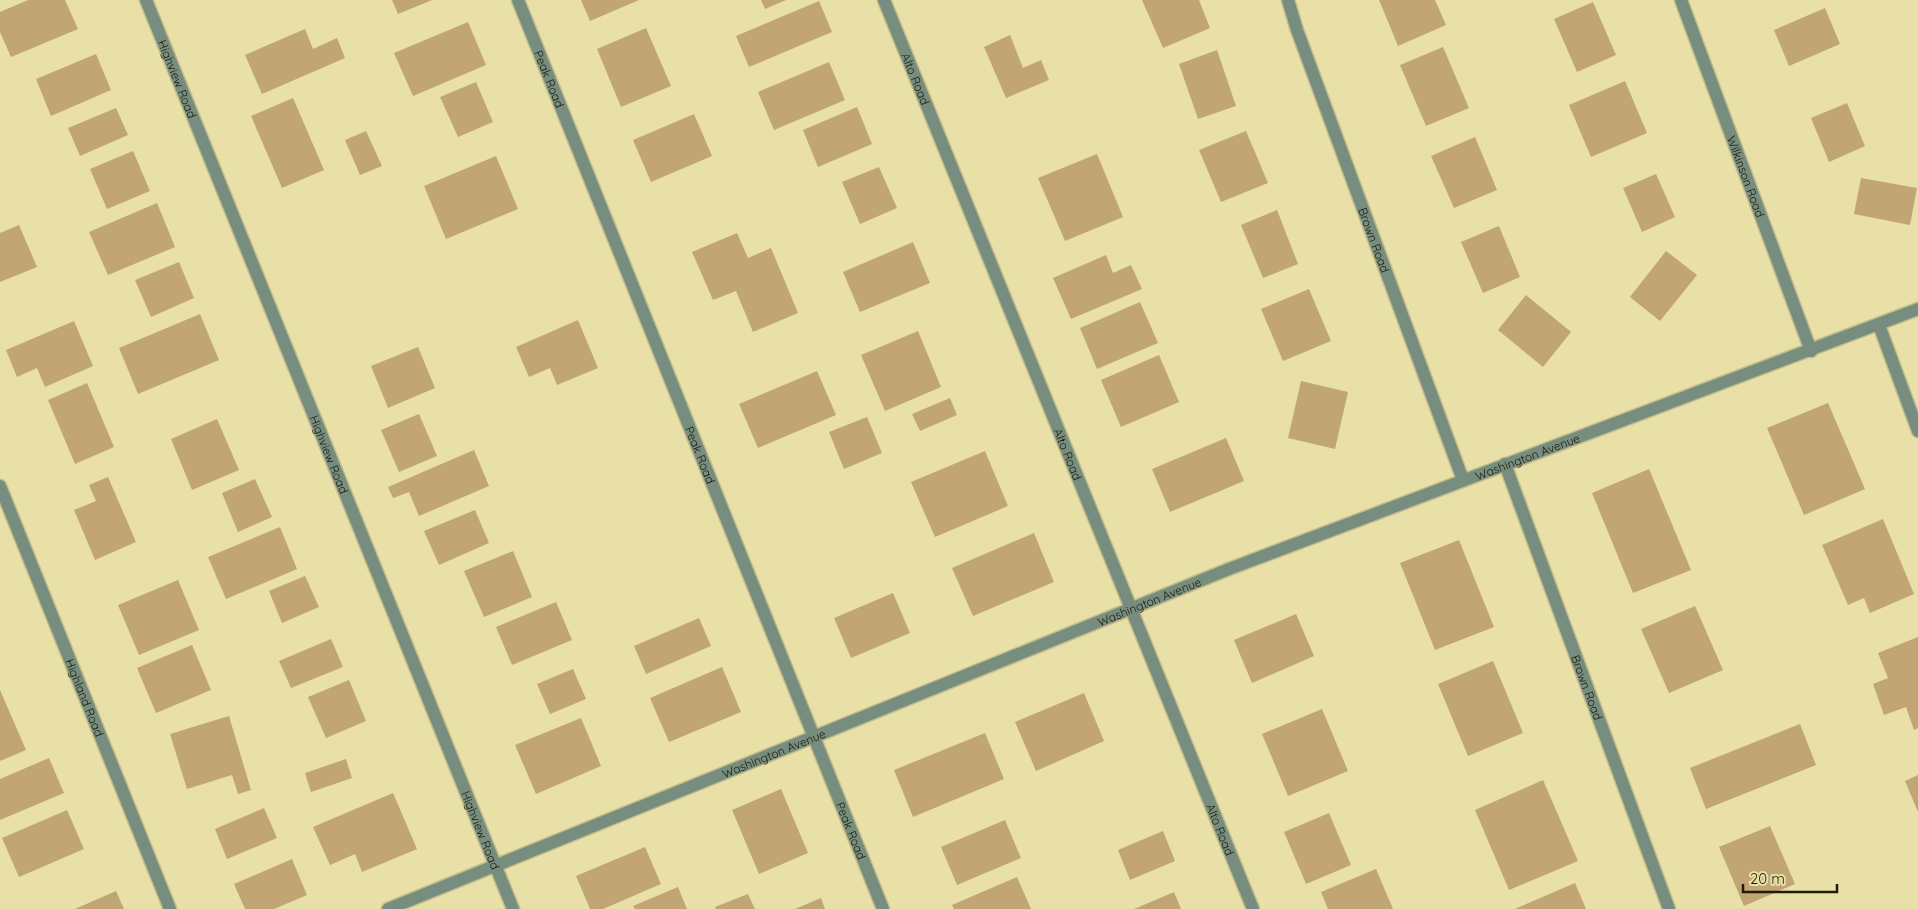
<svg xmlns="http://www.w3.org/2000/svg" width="1918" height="909" font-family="Quicksand,sans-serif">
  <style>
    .building { fill: #c1a573 }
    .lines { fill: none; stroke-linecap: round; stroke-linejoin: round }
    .minor-casing { stroke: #c4bd8a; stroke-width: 15 }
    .minor { stroke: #768d80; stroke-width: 12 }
    .labels { text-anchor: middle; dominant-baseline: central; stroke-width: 5; stroke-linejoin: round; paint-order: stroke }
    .street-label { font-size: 12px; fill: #1f1c06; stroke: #e8e0a7 }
  </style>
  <rect width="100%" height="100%" fill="#e8e0a7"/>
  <g class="building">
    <path d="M28,0H65L78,29L11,57L0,32V12Z"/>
    <path d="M392,0H432L398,14Z"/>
    <path d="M581,0H639L590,21Z"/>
    <path d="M761,0H786L765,9Z"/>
    <path d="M1142,0H1199L1210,28L1163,48Z"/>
    <path d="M1379,0H1435L1446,25L1398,46Z"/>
    <path d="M819,1L832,32L749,67L736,36Z"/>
    <path d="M1593,2L1616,55L1577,72L1554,19Z"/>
    <path d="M1825,8L1840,44L1789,66L1774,30Z"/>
    <path d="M468,22L486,65L413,96L394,53Z"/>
    <path d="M646,28L671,86L621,107L597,49Z"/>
    <path d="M305,29L313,49L337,38L345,58L262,94L245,55Z"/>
    <path d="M1010,35L1023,68L1041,60L1049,80L1006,98L984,47Z"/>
    <path d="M1443,47L1469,108L1426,126L1400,65Z"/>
    <path d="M1217,50L1236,106L1198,119L1179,64Z"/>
    <path d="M96,54L111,90L51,116L36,79Z"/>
    <path d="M829,62L845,100L774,130L758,92Z"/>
    <path d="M1625,81L1647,133L1591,157L1569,105Z"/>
    <path d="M476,82L493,122L458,137L440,97Z"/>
    <path d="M293,98L324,170L282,188L251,116Z"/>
    <path d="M1847,103L1865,146L1829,162L1811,118Z"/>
    <path d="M857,107L872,144L818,167L803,130Z"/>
    <path d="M116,108L128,135L80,156L68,128Z"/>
    <path d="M694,114L712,156L651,182L633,140Z"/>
    <path d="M366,131L382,166L360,175L345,140Z"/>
    <path d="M1246,131L1268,183L1221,202L1199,150Z"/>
    <path d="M1475,137L1497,190L1454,208L1431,156Z"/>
    <path d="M133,151L150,191L107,209L90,169Z"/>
    <path d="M1097,154L1123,217L1065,241L1038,178Z"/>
    <path d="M496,156L518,209L446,239L424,186Z"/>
    <path d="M879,167L897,208L860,224L842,182Z"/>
    <path d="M1656,174L1675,217L1642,232L1623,188Z"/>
    <path d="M1861,178L1917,188L1910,225L1854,214Z"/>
    <path d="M157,203L175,247L108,275L89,232Z"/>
    <path d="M1277,210L1298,264L1263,278L1241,225Z"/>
    <path d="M19,225L37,267L0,282V233Z"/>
    <path d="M1499,226L1520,277L1483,293L1461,242Z"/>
    <path d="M737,233L748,258L771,248L798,313L753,332L736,291L713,300L692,252Z"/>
    <path d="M913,242L930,283L860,312L843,272Z"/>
    <path d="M1666,251L1697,275L1660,321L1630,297Z"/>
    <path d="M1106,255L1113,273L1131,265L1142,289L1071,319L1053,278Z"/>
    <path d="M179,262L194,298L151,317L135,280Z"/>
    <path d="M1309,289L1331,341L1283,361L1261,309Z"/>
    <path d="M1526,295L1571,332L1543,367L1498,330Z"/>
    <path d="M1140,302L1158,343L1097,369L1080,328Z"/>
    <path d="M200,314L219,360L138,394L119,348Z"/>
    <path d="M578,320L598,368L557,385L550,368L529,377L516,347Z"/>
    <path d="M74,321L93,366L45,387L37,368L17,377L6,350Z"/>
    <path d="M918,331L941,387L885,411L861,355Z"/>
    <path d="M418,347L435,388L388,408L371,366Z"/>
    <path d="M1159,355L1179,402L1121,427L1101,380Z"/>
    <path d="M817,371L836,415L758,448L739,404Z"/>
    <path d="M1301,381L1348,392L1335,449L1288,438Z"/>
    <path d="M87,383L114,447L75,464L48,400Z"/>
    <path d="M950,398L957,415L920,431L912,414Z"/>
    <path d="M1828,403L1865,489L1804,515L1767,428Z"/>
    <path d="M419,414L437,456L399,472L381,430Z"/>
    <path d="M867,417L882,453L844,469L829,432Z"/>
    <path d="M217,419L239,470L192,490L171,439Z"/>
    <path d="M1226,438L1244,481L1170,512L1152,469Z"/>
    <path d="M474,450L489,486L419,516L409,492L393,498L388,487Z"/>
    <path d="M985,451L1008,506L935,537L911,482Z"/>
    <path d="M1649,469L1691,570L1633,593L1592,493Z"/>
    <path d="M108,477L136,542L95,560L74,510L96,501L89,485Z"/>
    <path d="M255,479L272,517L238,532L222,493Z"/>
    <path d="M475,510L489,543L439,565L424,531Z"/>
    <path d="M1883,519L1914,594L1870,613L1864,598L1848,605L1822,545Z"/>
    <path d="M280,527L297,569L226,599L208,557Z"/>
    <path d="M1034,533L1054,582L973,616L952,568Z"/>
    <path d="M1459,540L1494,627L1435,650L1400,563Z"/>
    <path d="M513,551L532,597L484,617L464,571Z"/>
    <path d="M305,576L319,607L282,623L269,591Z"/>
    <path d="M178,580L199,630L139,655L118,605Z"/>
    <path d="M893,593L910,633L851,658L834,618Z"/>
    <path d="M556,602L572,640L512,665L496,627Z"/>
    <path d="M1695,606L1723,670L1669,693L1641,629Z"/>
    <path d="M1296,614L1314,656L1252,683L1234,640Z"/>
    <path d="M699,618L711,646L646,674L634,646Z"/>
    <path d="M1918,637V728L1914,730L1906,707L1884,715L1873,684L1888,678L1878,653Z"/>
    <path d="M331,639L343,667L291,688L279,661Z"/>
    <path d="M192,645L211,690L156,713L137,668Z"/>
    <path d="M1493,661L1523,733L1468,756L1438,684Z"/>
    <path d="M722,667L741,712L669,742L650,698Z"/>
    <path d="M573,669L586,699L550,714L537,684Z"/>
    <path d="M349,680L366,721L326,738L308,697Z"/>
    <path d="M0,690L26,750L0,761Z"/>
    <path d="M1084,693L1104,741L1036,771L1015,722Z"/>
    <path d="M1322,709L1348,771L1288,796L1262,734Z"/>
    <path d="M229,716L251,790L238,794L232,775L187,789L170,734Z"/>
    <path d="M581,718L601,766L536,794L515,745Z"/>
    <path d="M1800,724L1816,765L1706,809L1690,768Z"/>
    <path d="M985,733L1004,779L913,817L894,770Z"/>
    <path d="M49,758L64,793L0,820V779Z"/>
    <path d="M346,759L352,778L311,792L305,773Z"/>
    <path d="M1918,775V812L1905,781Z"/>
    <path d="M1543,780L1578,861L1509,890L1475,810Z"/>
    <path d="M781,789L808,853L759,874L732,810Z"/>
    <path d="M393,793L417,849L362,872L355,854L330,865L313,827Z"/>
    <path d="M264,808L277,838L227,859L215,829Z"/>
    <path d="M67,810L84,849L19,877L2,838Z"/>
    <path d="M1329,813L1351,865L1306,884L1284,832Z"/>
    <path d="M1005,820L1021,858L957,885L941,847Z"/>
    <path d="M1770,826L1795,884L1744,906L1719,847Z"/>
    <path d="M1163,831L1175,861L1130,880L1118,850Z"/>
    <path d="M645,847L661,884L603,909H590L576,876Z"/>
    <path d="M292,859L307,895L274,909H245L234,884Z"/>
    <path d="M1376,869L1393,909H1328L1321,892Z"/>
    <path d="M1017,877L1031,909H954L952,905Z"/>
    <path d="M1575,883L1586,909H1515Z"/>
    <path d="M678,887L687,909H635L633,906Z"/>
    <path d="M116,891L124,909H75Z"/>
    <path d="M1174,892L1181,909H1134Z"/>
    <path d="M748,894L755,909H716L715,907Z"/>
    <path d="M821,898L825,909H795Z"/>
  </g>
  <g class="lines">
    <g class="minor-casing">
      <g id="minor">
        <path id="s1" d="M146,0L513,909"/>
        <path id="s2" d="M518,0L883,909"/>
        <path id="s3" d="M884,0L1253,909"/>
        <path id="s4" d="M1288,0L1297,30L1463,480"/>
        <path id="s5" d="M1681,0L1811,351"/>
        <path d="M1879,325L1918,431"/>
        <path id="s6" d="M1505,464L1669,909"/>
        <path id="s7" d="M0,486L170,909"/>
        <path id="s8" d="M388,909L1229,569L1918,309"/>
      </g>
    </g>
    <use href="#minor" class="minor"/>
  </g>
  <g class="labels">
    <g class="street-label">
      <text stroke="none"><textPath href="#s1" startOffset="85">Highview Road</textPath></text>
      <text stroke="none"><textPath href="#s2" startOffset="85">Peak Road</textPath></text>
      <text stroke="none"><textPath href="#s3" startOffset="85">Alto Road</textPath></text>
      <text stroke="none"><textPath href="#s5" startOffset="188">Wilkinson Road</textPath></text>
      <text stroke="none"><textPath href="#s4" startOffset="255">Brown Road</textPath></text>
      <text stroke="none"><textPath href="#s1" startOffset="490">Highview Road</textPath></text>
      <text stroke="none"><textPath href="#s2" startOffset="490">Peak Road</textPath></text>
      <text stroke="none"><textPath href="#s3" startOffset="490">Alto Road</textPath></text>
      <text stroke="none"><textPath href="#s8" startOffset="1226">Washington Avenue</textPath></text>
      <text stroke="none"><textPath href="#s8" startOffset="821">Washington Avenue</textPath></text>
      <text stroke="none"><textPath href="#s6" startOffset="238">Brown Road</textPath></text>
      <text stroke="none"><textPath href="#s7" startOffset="228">Highland Road</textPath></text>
      <text stroke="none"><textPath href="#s8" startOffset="416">Washington Avenue</textPath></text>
      <text stroke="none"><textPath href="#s1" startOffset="895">Highview Road</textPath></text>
      <text stroke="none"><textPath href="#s2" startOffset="895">Peak Road</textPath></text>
      <text stroke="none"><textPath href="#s3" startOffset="895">Alto Road</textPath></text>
    </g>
  </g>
  <path d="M1743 884v8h94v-8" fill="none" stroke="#1f1c06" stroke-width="2.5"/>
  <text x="1750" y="884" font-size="15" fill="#1f1c06" stroke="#e8e0a7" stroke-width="4" paint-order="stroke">20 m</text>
</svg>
